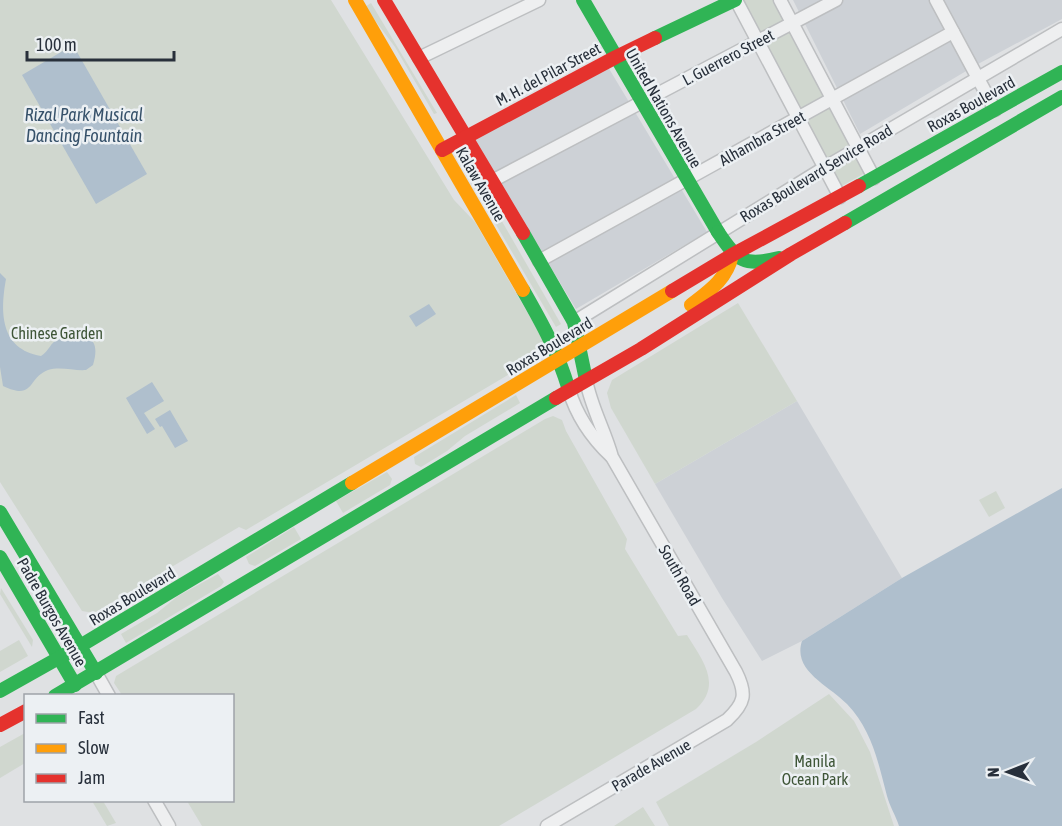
<svg xmlns="http://www.w3.org/2000/svg" width="1062" height="826" font-family="'Asap Condensed',sans-serif">
  <style>
    .built { fill: #cdd1d6 }
    .green { fill: #d0d7cf }
    .water { fill: #afbfcd }
    .lines { fill: none; stroke-linecap: round; stroke-linejoin: round }
    .street-casing { stroke: #bdbfc1; stroke-width: 15 }
    .street { stroke: #eeeff0; stroke-width: 12 }
    .fast { stroke: #30b455; stroke-width: 14 }
    .slow { stroke: #ff9f0a; stroke-width: 14 }
    .jam { stroke: #e5322d; stroke-width: 14 }
    .labels { text-anchor: middle; dominant-baseline: central; stroke-width: 5; stroke-linejoin: round; paint-order: stroke }
    .street-label { font-size: 16px; fill: #28303b; stroke: #ecf0f3 }
    .park-label { font-size: 16px; fill: #3e5537; stroke: #ecf0f3 }
    .water-label { font-size: 18px; font-style: italic; fill: #36516a; stroke: #ecf0f3 }
  </style>
  <rect width="100%" height="100%" fill="#dfe1e3"/>
  <g class="built">
    <path d="M793,0H1062V19L978,64L860,134Z"/>
    <path d="M608,67L707,232L576,309L473,139Z"/>
    <path d="M797,401L902,578L802,641L762,661L722,598L655,484Z"/>
  </g>
  <g class="green">
    <path d="M0,0H331L454,200L475,222L548,348L515,368L513,372L246,530L239,527L94,613L82,611L0,482Z"/>
    <path d="M741,0H776L865,173L840,187Z"/>
    <path d="M371,3L437,113L434,114L395,47L365,7Z"/>
    <path d="M460,154L465,157L561,324L556,327L458,160L457,155Z"/>
    <path d="M738,303L797,401L655,484L611,408L607,393L612,380Z"/>
    <path d="M516,395L520,403L465,436L447,451L421,467L415,464L414,457Z"/>
    <path d="M553,416L562,420L566,431L627,539L625,549L678,636L687,635C702,660 723,684 696,709L499,826H202L187,801L232,800V696L122,695L114,683L116,676L545,419Z"/>
    <path d="M387,472L392,479L390,485L343,513L336,501Z"/>
    <path d="M996,491L1005,508L989,517L979,500Z"/>
    <path d="M294,527L301,539L255,566L249,564L246,557Z"/>
    <path d="M25,572L56,622L52,624L22,574Z"/>
    <path d="M218,574L224,582L221,586L126,643L121,634L157,613L178,596Z"/>
    <path d="M1,588L33,640L32,647L0,594Z"/>
    <path d="M19,640L28,656L0,672V651Z"/>
    <path d="M829,694L854,721L870,752L894,826H669L656,802L756,742Z"/>
    <path d="M25,733V763L0,778V747Z"/>
    <path d="M92,801H103L116,823L107,826Z"/>
    <path d="M643,807L655,826H614L640,809Z"/>
  </g>
  <g class="water">
    <path d="M73,45L147,174L96,204L22,75Z"/>
    <path d="M0,273L6,279C0,312 0,349 41,356C49,351 51,342 57,340C81,331 103,334 93,365L86,370C74,371 60,366 48,370C27,378 35,401 3,386L0,367Z"/>
    <path d="M429,304L436,314L416,327L409,316Z"/>
    <path d="M152,382L164,401L144,413L155,429L147,434L126,398Z"/>
    <path d="M170,410L188,441L175,448L162,426L160,427L155,419Z"/>
    <path d="M1062,488V826H899C896,816 890,807 887,796C878,762 872,730 847,704C830,686 792,671 802,641L902,578Z"/>
  </g>
  <g class="lines">
    <g class="street-casing">
      <g id="street">
        <path d="M736,0L840,197"/>
        <path d="M780,0L874,178"/>
        <path d="M936,0L995,110"/>
        <path d="M419,58L539,0"/>
        <path d="M492,181L836,0"/>
        <path d="M539,261L953,32"/>
        <path d="M574,322L824,168L1062,29"/>
        <path d="M569,390C577,417 591,437 611,456"/>
        <path d="M96,673L109,696"/>
        <path d="M154,800L169,826"/>
        <path d="M547,826L727,720C745,703 747,694 736,672L612,457C605,431 591,407 586,380"/>
      </g>
    </g>
    <use href="#street" class="street"/>
    <g class="fast">
      <path d="M583,0L718,232"/>
      <path d="M655,38L735,0"/>
      <path d="M859,186L1062,72"/>
      <path d="M845,223L1062,97"/>
      <path d="M718,232C737,261 744,267 779,258"/>
      <path d="M523,233L574,322L586,380"/>
      <path d="M523,290C543,325 557,350 569,390"/>
      <path d="M0,512L96,673"/>
      <path d="M0,557L75,685"/>
      <path d="M0,691L80,646L352,483"/>
      <path d="M55,696L556,398"/>
    </g>
    <g class="slow">
      <path d="M355,0L523,290"/>
      <path d="M691,305C709,291 727,279 732,255"/>
      <path d="M352,483L672,291"/>
    </g>
    <g class="jam">
      <path d="M384,0L523,233"/>
      <path d="M442,150L616,57L655,38"/>
      <path d="M672,291L732,255L859,186"/>
      <path d="M556,398L641,349L791,254L845,223"/>
      <path d="M0,725L26,711"/>
    </g>
  </g>
  <g class="labels">
    <g class="street-label">
      <text transform="translate(728 57) rotate(-28)">L. Guerrero Street</text>
      <text transform="translate(548 74) rotate(-28)">M. H. del Pilar Street</text>
      <text transform="translate(971 104) rotate(-29)">Roxas Boulevard</text>
      <text transform="translate(664 108) rotate(60)">United Nations Avenue</text>
      <text transform="translate(762 138) rotate(-29)">Alhambra Street</text>
      <text transform="translate(816 173) rotate(-31)">Roxas Boulevard Service Road</text>
      <text transform="translate(481 184) rotate(60)">Kalaw Avenue</text>
      <text transform="translate(549 346) rotate(-31)">Roxas Boulevard</text>
      <text transform="translate(680 575) rotate(60)">South Road</text>
      <text transform="translate(132 596) rotate(-31)">Roxas Boulevard</text>
      <text transform="translate(52 612) rotate(60)">Padre Burgos Avenue</text>
      <text transform="translate(651 765) rotate(-30)">Parade Avenue</text>
    </g>
    <g class="park-label">
      <text x="57" y="333">Chinese Garden</text>
      <text x="815" y="761">Manila<tspan x="815" dy="18">Ocean Park</tspan></text>
    </g>
    <g class="water-label">
      <text x="84" y="114">Rizal Park Musical<tspan x="84" dy="21">Dancing Fountain</tspan></text>
    </g>
  </g>
  <rect x="24" y="694" width="210" height="108" fill="#ecf0f3" stroke="#9ea3a9" stroke-width="1.5"/>
  <rect x="36" y="714" width="30" height="9" fill="#30b455" stroke="#9ea3a9" stroke-width="1.5"/>
  <text x="78" y="724" font-size="18" fill="#28303b">Fast</text>
  <rect x="36" y="744" width="30" height="9" fill="#ff9f0a" stroke="#9ea3a9" stroke-width="1.5"/>
  <text x="78" y="754" font-size="18" fill="#28303b">Slow</text>
  <rect x="36" y="774" width="30" height="9" fill="#e5322d" stroke="#9ea3a9" stroke-width="1.5"/>
  <text x="78" y="784" font-size="18" fill="#28303b">Jam</text>
  <g transform="translate(1008 772) rotate(269)" stroke="#ecf0f3" stroke-width="4.5" paint-order="stroke">
  <path d="M0-4.5L10 22L0 15L-10 22Z" fill="#28303b"/>
  <text y="-9" font-size="16" font-weight="bold" text-anchor="middle" fill="#28303b">N</text>
  </g>
  <path d="M27 51v9h147v-9" fill="none" stroke="#28303b" stroke-width="3"/>
  <text x="36" y="51" font-size="18" fill="#28303b" stroke="#ecf0f3" stroke-width="4.5" paint-order="stroke">100 m</text>
</svg>
